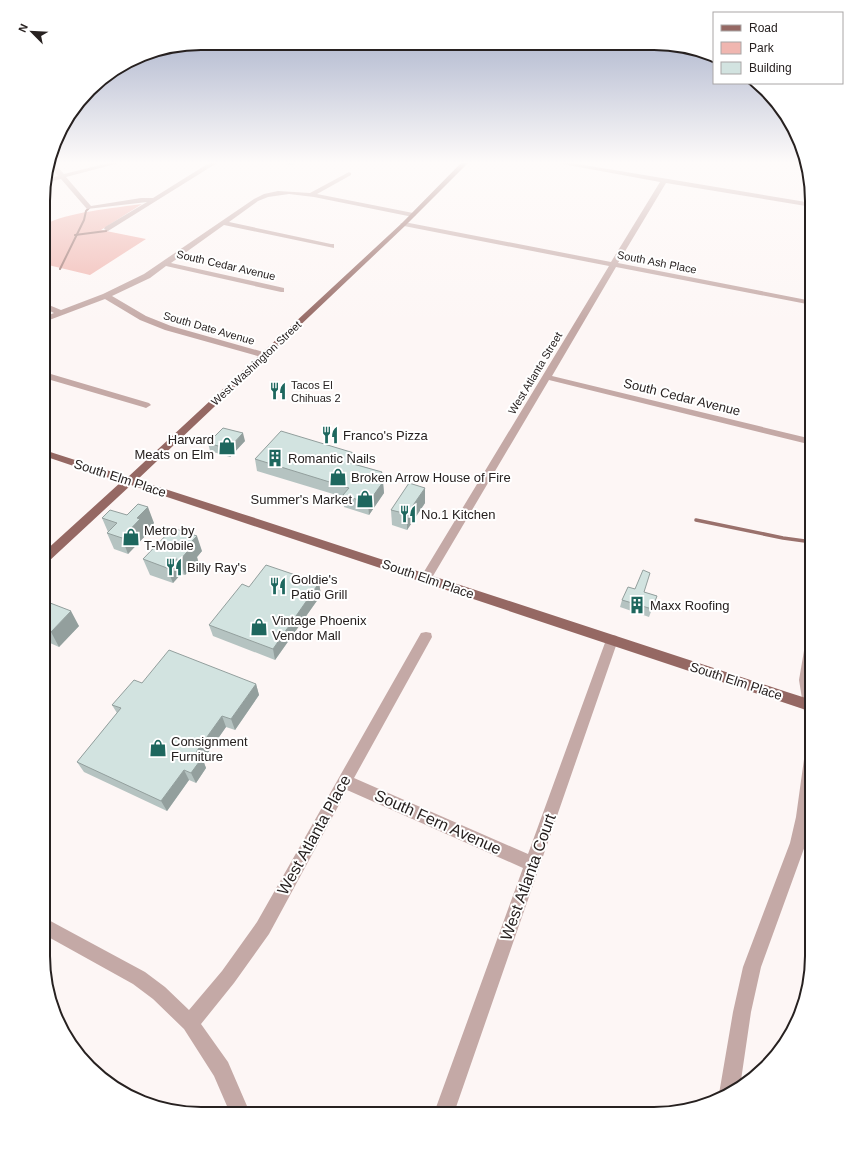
<svg xmlns="http://www.w3.org/2000/svg" width="855" height="1157" font-family="Helvetica,sans-serif">
  <style>
    .green { fill: #f0b6b0 }
    .lines { fill: none; stroke-linecap: round; stroke-linejoin: round }
    .stream-far1 { stroke: #9a716c; stroke-width: 2 }
    .stream { stroke: #9a716c; stroke-width: 3.5 }
    .minor { fill: #c4a9a6; fill-rule: evenodd }
    .major { fill: #956863; fill-rule: evenodd }
    .wall { fill: #b5c3c1 }
    .shaded-wall { fill: #939f9d }
    .building { fill: #d2e3e0; stroke: #939f9d }
    .labels { text-anchor: middle; dominant-baseline: central; stroke-width: 4; stroke-linejoin: round; paint-order: stroke }
    .far-street-label { font-size: 11px; fill: #272120; stroke: #fff }
    .far-poi-label { font-size: 11px; fill: #272120; stroke: #fff; text-anchor: start }
    .street-label { font-size: 13px; fill: #272120; stroke: #fff }
    .poi-label { font-size: 13px; fill: #272120; stroke: #fff; text-anchor: start }
    .near-street-label { font-size: 16px; fill: #272120; stroke: #fff }
    .rim { fill: none; stroke: #272120; stroke-width: 2 }
  </style>
  <rect width="100%" height="100%" fill="#fdf6f5"/>
  <path class="green" d="M142,204L101,230L146,239L90,275L44,264V225C67,212 115,208 142,204Z"/>
  <g class="lines">
    <g class="stream-far1">
      <path d="M75,235L106,231L108,229"/>
      <path d="M60,269L84,220L86,211L89,208"/>
    </g>
    <path class="stream" d="M696,520L783,538L812,542"/>
    <g class="minor">
      <path d="M50,163H54L64,174L108,163H119L66,177L91,206L141,198H153L209,163H217L108,231L104,229L105,227L147,202L87,209L61,179L44,183L45,179L58,176L49,165Z"/>
      <path d="M557,163H572L812,203V207L666,183L618,263L812,301V305L616,267L552,376L812,439V445L549,380L430,581L426,582L422,581L420,578L422,575L609,266L404,226L400,224L404,222L611,262L660,182Z"/>
      <path d="M349,172L351,173V175L317,194L413,213L416,215L413,217L314,197L289,194L268,197L258,201L229,222L331,244H334V248L224,225L171,263L284,288V292H281L166,266L150,278L112,296L146,316L171,326L267,353L268,355L267,357H261L165,330L140,320L105,299L44,322V317L54,313L44,308V303L61,310L103,294L144,274L254,199L264,194L278,191L310,193Z"/>
      <path d="M44,372L149,403L151,405L146,408L143,407L44,378Z"/>
      <path d="M426,632L431,633L432,637L354,778L528,854L606,640L607,636L612,635L617,636L618,640L454,1113H434L523,868L347,790L269,934L234,983L201,1024L228,1062L250,1113H230L214,1076L184,1029L153,999L133,984L43,934V917L145,972L165,987L189,1010L222,971L257,922L421,633Z"/>
      <path d="M812,634V723L807,721L805,717L799,680L806,639L807,635Z"/>
      <path d="M812,746V817L806,843L761,967L751,1012L740,1087L721,1098L719,1094L733,1012L743,967L790,843L796,817L805,752L807,747Z"/>
    </g>
    <path class="major" d="M461,163H468L406,225L137,480C362,552 587,627 812,700V712L131,485L48,562L44,563V552L121,482L44,456V450L128,477L402,223Z"/>
  </g>
  <g class="wall">
    <path d="M282,163H295L292,165Z"/>
    <path d="M245,441L230,457L210,451L208,443Z"/>
    <path d="M255,459L355,464L382,472L384,493L369,515L344,507L343,497L257,471Z"/>
    <path d="M425,488V503L407,530L392,525L391,510Z"/>
    <path d="M127,515L154,523L145,532L146,535L128,554L114,549L107,533L108,532L102,518Z"/>
    <path d="M202,551L197,557L198,561L185,575L181,574L173,583L150,575L143,559Z"/>
    <path d="M319,583L321,595L275,660L213,636L209,625Z"/>
    <path d="M644,592L657,596L649,617L620,607L622,600Z"/>
    <path d="M44,602L79,626L59,647L50,643L44,649Z"/>
    <path d="M142,683L256,684L259,695L235,730L226,727L203,760L206,768L196,783L189,780L167,811L84,772L77,762L117,713L112,705Z"/>
  </g>
  <g class="shaded-wall">
    <path d="M243,433L245,441L230,457L228,449Z"/>
    <path d="M354,453L355,464L346,462Z"/>
    <path d="M382,472L384,493L369,515L368,503L377,480Z"/>
    <path d="M425,488V503L407,530V514Z"/>
    <path d="M148,507L154,523L145,532L146,535L128,554L122,538L137,518Z"/>
    <path d="M197,536L202,551L197,557L198,561L185,575L180,560L189,544Z"/>
    <path d="M176,559L181,574L173,583L167,568Z"/>
    <path d="M319,583L321,595L275,660L273,649Z"/>
    <path d="M71,611L79,626L59,647L51,632Z"/>
    <path d="M44,633L50,643L44,649Z"/>
    <path d="M256,684L259,695L235,730L231,719Z"/>
    <path d="M222,716L226,727L203,760L206,768L196,783L191,773L194,755Z"/>
    <path d="M184,770L189,780L167,811L161,801Z"/>
  </g>
  <g class="building">
    <path d="M223,428L243,433L228,449L208,443Z"/>
    <path d="M281,431L354,453L346,462L382,472L377,480L383,482L368,503L343,495L349,488L255,459Z"/>
    <path d="M409,483L425,488L407,514L391,510Z"/>
    <path d="M138,504L148,507L137,518L140,519L122,538L107,533L117,523L102,518L110,510L127,515Z"/>
    <path d="M173,528L197,536L189,544L193,545L180,560L176,559L167,568L143,559Z"/>
    <path d="M266,565L319,583L273,649L209,625L242,584L249,587Z"/>
    <path d="M643,570L650,573L644,592L657,596L652,609L622,600L628,587L635,589Z"/>
    <path d="M45,601L71,611L51,632L44,629V602Z"/>
    <path d="M169,650L256,684L231,719L222,716L194,755L202,758L191,773L184,770L161,801L77,762L121,708L112,705L134,680L142,683Z"/>
  </g>
  <linearGradient id="sky" x2="0" y2="1"><stop stop-color="#9da7c4"/><stop offset="0.5" stop-color="#fefbfa"/><stop offset="1" stop-color="#fefbfa" stop-opacity="0"/></linearGradient>
  <rect width="855" height="325" fill="url(#sky)"/>
  <defs>
    <g id="restaurant-bare" transform="scale(1.38)"><path d="M-5-6h1v4h1v-4h1v4h1v-4h1v5L-1.5 .5V6h-2V.5L-5-1ZM5-6V6H3V1.5H1.5Q1.5-4 5-6Z" fill="#1e675e" stroke="#fff" stroke-width="2.5" paint-order="stroke"/></g>
    <g id="shop-bare" transform="scale(1.38)"><path d="M-5-2.5h2.3a2.7 3.5 0 0 1 5.4 0H5L5.5 6h-11ZM-1.5-2.5h3a1.5 2.3 0 0 0-3 0Z" fill="#1e675e" stroke="#fff" stroke-width="2.5" paint-order="stroke"/></g>
    <g id="building-bare" transform="scale(1.38)"><path d="M-4-6H4V6H1V3H-1V6H-4ZM-2.5-4.3h1.7v1.8h-1.7ZM.8-4.3h1.7v1.8H.8ZM-2.5-1h1.7V.8h-1.7ZM.8-1h1.7V.8H.8Z" fill="#1e675e" stroke="#fff" stroke-width="2.5" paint-order="stroke"/></g>
  </defs>
  <g fill-rule="evenodd">
    <use href="#restaurant-bare" x="278" y="391"/>
    <use href="#restaurant-bare" x="330" y="435"/>
    <use href="#shop-bare" x="227" y="446"/>
    <use href="#building-bare" x="275" y="458"/>
    <use href="#shop-bare" x="338" y="477"/>
    <use href="#shop-bare" x="365" y="499"/>
    <use href="#restaurant-bare" x="408" y="514"/>
    <use href="#shop-bare" x="131" y="537"/>
    <use href="#restaurant-bare" x="174" y="567"/>
    <use href="#restaurant-bare" x="278" y="586"/>
    <use href="#building-bare" x="637" y="605"/>
    <use href="#shop-bare" x="259" y="627"/>
    <use href="#shop-bare" x="158" y="748"/>
  </g>
  <g class="labels">
    <g class="far-street-label">
      <text transform="translate(657 262) rotate(11)">South Ash Place</text>
      <text transform="translate(226 265) rotate(13)">South Cedar Avenue</text>
      <text transform="translate(209 328) rotate(16)">South Date Avenue</text>
      <text transform="translate(256 363) rotate(-43)">West Washington Street</text>
      <text transform="translate(535 373) rotate(-59)">West Atlanta Street</text>
    </g>
    <g class="far-poi-label">
      <text x="291" y="385">Tacos El<tspan x="291" dy="13">Chihuas 2</tspan></text>
    </g>
    <g class="street-label">
      <text transform="translate(682 397) rotate(14)">South Cedar Avenue</text>
      <text transform="translate(120 478) rotate(18)">South Elm Place</text>
      <text transform="translate(428 579) rotate(19)">South Elm Place</text>
      <text transform="translate(736 681) rotate(18)">South Elm Place</text>
    </g>
    <g class="poi-label">
      <text x="343" y="435">Franco's Pizza</text>
      <text x="214" y="439" text-anchor="end">Harvard<tspan x="214" dy="15">Meats on Elm</tspan></text>
      <text x="288" y="458">Romantic Nails</text>
      <text x="351" y="477">Broken Arrow House of Fire</text>
      <text x="352" y="499" text-anchor="end">Summer's Market</text>
      <text x="421" y="514">No.1 Kitchen</text>
      <text x="144" y="530">Metro by<tspan x="144" dy="15">T-Mobile</tspan></text>
      <text x="187" y="567">Billy Ray's</text>
      <text x="291" y="579">Goldie's<tspan x="291" dy="15">Patio Grill</tspan></text>
      <text x="650" y="605">Maxx Roofing</text>
      <text x="272" y="620">Vintage Phoenix<tspan x="272" dy="15">Vendor Mall</tspan></text>
      <text x="171" y="741">Consignment<tspan x="171" dy="15">Furniture</tspan></text>
    </g>
    <g class="near-street-label">
      <text transform="translate(438 822) rotate(24)">South Fern Avenue</text>
      <text transform="translate(314 835) rotate(-61)">West Atlanta Place</text>
      <text transform="translate(528 877) rotate(-70)">West Atlanta Court</text>
    </g>
  </g>
  <path d="M0 0H855V1157H0ZM201 50H654A151 151 0 0 1 805 201V956A151 151 0 0 1 654 1107H201A151 151 0 0 1 50 956V201A151 151 0 0 1 201 50Z" fill="#fff" fill-rule="evenodd"/>
  <path class="rim" d="M201 50H654A151 151 0 0 1 805 201V956A151 151 0 0 1 654 1107H201A151 151 0 0 1 50 956V201A151 151 0 0 1 201 50Z"/>
  <rect x="713" y="12" width="130" height="72" fill="#ffffff" stroke="#a9a6a6"/>
  <rect x="721" y="25" width="20" height="6" fill="#956863" stroke="#a9a6a6"/>
  <text x="749" y="32" font-size="12" fill="#272120">Road</text>
  <rect x="721" y="42" width="20" height="12" fill="#f0b6b0" stroke="#a9a6a6"/>
  <text x="749" y="52" font-size="12" fill="#272120">Park</text>
  <rect x="721" y="62" width="20" height="12" fill="#d2e3e0" stroke="#a9a6a6"/>
  <text x="749" y="72" font-size="12" fill="#272120">Building</text>
  <g transform="translate(32 32) rotate(294)" stroke="#ffffff" stroke-width="3" paint-order="stroke">
  <path d="M0-3L7 15L0 10L-7 15Z" fill="#272120"/>
  <text y="-6" font-size="11" font-weight="bold" text-anchor="middle" fill="#272120">N</text>
  </g>
</svg>
